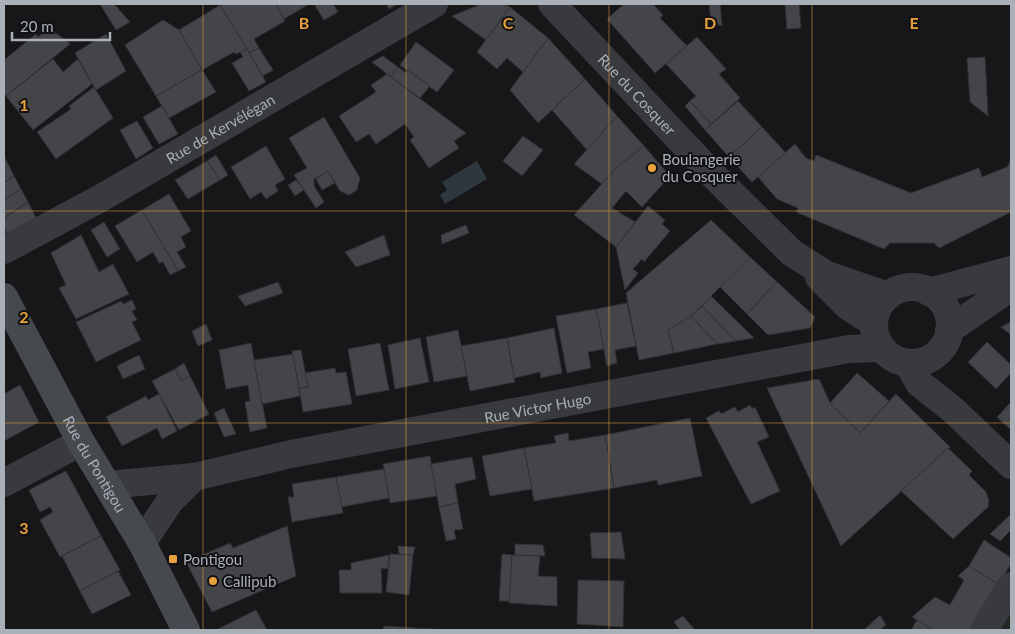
<svg xmlns="http://www.w3.org/2000/svg" width="1015" height="634" font-family="Lato,sans-serif">
  <style>
    .green { fill: #1f2720 }
    .water { fill: #2e373d }
    .building { fill: #444549; stroke: #313235 }
    .lines { fill: none; stroke-linecap: round; stroke-linejoin: round }
    .minor { stroke: #383a3e; stroke-width: 28 }
    .tertiary { stroke: #383a3e; stroke-width: 28 }
    .secondary { stroke: #46494e; stroke-width: 28 }
    .grid { fill: none; stroke: #e9a03f; stroke-width: 1; stroke-opacity: 0.55 }
    .poi-dot { fill: #e9a03f; stroke: #121214; stroke-width: 2 }
    .labels { text-anchor: middle; dominant-baseline: central; stroke-width: 4; stroke-linejoin: round; paint-order: stroke }
    .street-label { font-size: 15px; fill: #aab0b8; stroke: #121214 }
    .poi-label { font-size: 15px; fill: #aab0b8; stroke: #121214; text-anchor: start }
    .grid-label { font-size: 16px; text-anchor: middle; font-weight: bold; fill: #e9a03f; stroke: #121214; stroke-width: 4; stroke-linejoin: round; paint-order: stroke }
  </style>
  <rect width="100%" height="100%" fill="#171719"/>
  <path class="green" d="M1011,605V630H997Z"/>
  <path class="water" d="M477,161L487,179L445,204L440,195L447,190L442,182Z"/>
  <g class="building">
    <path d="M100,4H114L130,22L116,30Z"/>
    <path d="M223,4H276L285,21L254,39L259,48L249,53L220,5Z"/>
    <path d="M276,4H309L284,19Z"/>
    <path d="M314,4H333L338,12L324,20Z"/>
    <path d="M386,4H398L389,9Z"/>
    <path d="M481,4H503L510,7L486,40L452,16Z"/>
    <path d="M624,4H653L663,15L660,18L687,46L655,73L607,19Z"/>
    <path d="M709,4H720L722,26L711,22Z"/>
    <path d="M785,4H799L801,28L787,29Z"/>
    <path d="M220,5L247,49L236,54L234,52L202,70L179,30Z"/>
    <path d="M510,7L548,38L523,72L507,58L497,69L477,52Z"/>
    <path d="M163,20L179,30L202,70L156,96L125,45Z"/>
    <path d="M49,28L70,44L6,96L4,93V60L36,34L38,37Z"/>
    <path d="M106,34L126,71L96,90L75,53Z"/>
    <path d="M697,37L726,69L719,74L740,98L711,124L690,101L696,96L666,64Z"/>
    <path d="M548,38L585,79L538,123L510,90Z"/>
    <path d="M416,42L454,70L437,92L400,65Z"/>
    <path d="M259,48L273,70L263,76L249,53Z"/>
    <path d="M247,49L266,82L249,91L232,63L243,57L240,52Z"/>
    <path d="M383,56L398,67L391,77L372,62Z"/>
    <path d="M985,57L988,116L970,102L967,58Z"/>
    <path d="M53,59L63,72L78,59L92,84L33,130L6,96Z"/>
    <path d="M398,67L406,73L408,70L430,86L420,98L391,77Z"/>
    <path d="M202,70L216,92L169,118L156,96Z"/>
    <path d="M387,74L466,133L454,141L459,148L429,168L410,140L414,137L405,124L376,144L369,134L356,142L339,116L376,92L371,85Z"/>
    <path d="M585,79L617,116L587,150L552,110Z"/>
    <path d="M94,87L113,118L56,159L37,132L71,109L69,106Z"/>
    <path d="M690,101L711,124L705,130L685,106Z"/>
    <path d="M738,101L762,127L729,157L705,130Z"/>
    <path d="M162,106L178,134L159,144L143,117Z"/>
    <path d="M617,116L644,146L618,166L602,184L574,164Z"/>
    <path d="M324,117L360,178L357,190L349,195L340,191L328,171L314,179V186L324,202L316,208L294,175L307,168L289,138Z"/>
    <path d="M137,121L153,148L136,159L120,130Z"/>
    <path d="M762,127L786,153L752,182L729,157Z"/>
    <path d="M523,136L543,150L522,176L503,161Z"/>
    <path d="M795,144L806,158L814,161L816,155L911,193L979,168L982,177L1007,167L1011,160V212L939,248L934,243H890L884,249L796,212L798,208L777,199L758,177Z"/>
    <path d="M266,146L285,179L275,185L278,191L266,199L261,192L250,199L231,167Z"/>
    <path d="M644,146L670,176L642,207L626,191L612,208L635,222L616,247L574,215L618,166Z"/>
    <path d="M216,155L228,175L220,180L207,161Z"/>
    <path d="M5,158L14,176L4,183V159Z"/>
    <path d="M207,161L220,180L188,199L175,180Z"/>
    <path d="M328,171L335,183L322,190L316,179Z"/>
    <path d="M14,176L21,189L4,200V183Z"/>
    <path d="M296,180L304,190L295,196L288,185Z"/>
    <path d="M21,189L28,202L4,218V200Z"/>
    <path d="M169,194L191,231L181,237L186,247L177,252L186,267L178,271L142,210Z"/>
    <path d="M28,202L36,218L7,234L4,227V218Z"/>
    <path d="M648,206L665,220L662,224L670,231L644,262L642,259L633,269L638,273L625,290L616,247Z"/>
    <path d="M142,210L178,271L170,275L163,262L159,263L153,252L137,262L115,226Z"/>
    <path d="M711,220L750,257L691,316L668,330L674,353L639,360L626,293Z"/>
    <path d="M104,222L120,249L107,257L91,230Z"/>
    <path d="M466,225L469,233L442,244L441,235Z"/>
    <path d="M81,235L99,272L113,264L129,294L76,319L59,288L66,285L51,253Z"/>
    <path d="M384,235L390,255L356,267L345,252Z"/>
    <path d="M750,257L777,282L747,314L720,287Z"/>
    <path d="M278,282L283,293L245,306L238,296Z"/>
    <path d="M777,282L815,317L810,328L768,335L747,314Z"/>
    <path d="M711,296L754,338L736,341L702,306Z"/>
    <path d="M132,300L136,309L132,311L137,320L132,322L141,340L96,362L76,322L121,301L123,304Z"/>
    <path d="M627,303L636,346L615,350L617,363L607,366L596,309Z"/>
    <path d="M702,306L736,341L717,344L691,316Z"/>
    <path d="M596,309L604,349L588,352L591,368L567,373L556,316Z"/>
    <path d="M691,316L717,344L674,353L668,330Z"/>
    <path d="M1011,322V335L1001,327Z"/>
    <path d="M206,324L212,340L198,346L192,331Z"/>
    <path d="M554,328L562,373L541,378L540,372L514,378L507,338Z"/>
    <path d="M458,330L467,376L434,382L426,337Z"/>
    <path d="M420,338L429,382L395,389L388,345Z"/>
    <path d="M507,338L515,382L470,391L461,346Z"/>
    <path d="M987,342L1011,365V373L996,389L968,362Z"/>
    <path d="M251,343L267,428L250,432L245,402L250,401L248,385L226,389L219,350Z"/>
    <path d="M380,343L389,390L356,396L348,349Z"/>
    <path d="M301,350L308,387L299,388L292,351Z"/>
    <path d="M293,354L300,396L262,404L254,360Z"/>
    <path d="M139,355L145,369L123,379L117,366Z"/>
    <path d="M184,363L190,376L181,381L175,369Z"/>
    <path d="M335,368L336,373L346,372L352,404L303,412L299,388L308,387L305,373Z"/>
    <path d="M175,369L181,381L190,376L209,414L179,430L152,381Z"/>
    <path d="M857,373L889,401L860,433L830,403Z"/>
    <path d="M819,379L830,403L860,433L896,394L950,447L841,546L767,388Z"/>
    <path d="M20,385L39,422L4,441V394Z"/>
    <path d="M159,394L177,431L162,439L157,428L122,446L106,417L146,396L148,400Z"/>
    <path d="M1011,402V430L997,417Z"/>
    <path d="M750,405L752,409L755,407L769,437L757,442L780,491L751,504L706,418L719,411L721,414L735,407L738,412Z"/>
    <path d="M224,408L236,434L224,437L214,413Z"/>
    <path d="M690,418L702,476L658,485L657,480L614,488L605,435Z"/>
    <path d="M568,433L569,441L605,435L614,488L534,501L524,448L556,443L554,436Z"/>
    <path d="M524,448L532,489L490,496L482,456Z"/>
    <path d="M948,448L972,471L969,475L986,492L989,501L988,507L953,539L901,491Z"/>
    <path d="M430,456L437,496L390,503L383,464Z"/>
    <path d="M472,457L476,479L455,484L458,503L439,507L431,464Z"/>
    <path d="M384,469L389,498L341,507L336,477Z"/>
    <path d="M66,471L101,536L60,557L40,520L53,512L50,507L40,512L29,490Z"/>
    <path d="M336,477L343,513L292,522L288,497H294L292,484Z"/>
    <path d="M458,503L463,529L454,530L456,539L446,541L439,507Z"/>
    <path d="M1011,514V530L1000,541L990,534Z"/>
    <path d="M287,526L296,576L212,612L186,562L230,543L233,548Z"/>
    <path d="M621,532L625,559L592,558L590,533Z"/>
    <path d="M101,536L120,570L80,591L62,556Z"/>
    <path d="M984,540L1011,558V564L998,584L969,566Z"/>
    <path d="M515,544L543,545L545,556L515,555Z"/>
    <path d="M398,546L415,547L413,555L399,554Z"/>
    <path d="M390,554L413,555L409,595L386,592Z"/>
    <path d="M502,554L512,555L510,601H499Z"/>
    <path d="M389,555L388,569L381,568L382,593H340L339,570H351V563Z"/>
    <path d="M512,555L540,556L538,576L557,577V606L509,603Z"/>
    <path d="M969,566L998,584L970,630H933L912,617L935,597L950,605L964,580L958,576Z"/>
    <path d="M118,571L131,595L92,614L80,591Z"/>
    <path d="M578,580L624,581L623,627L577,624Z"/>
    <path d="M256,610L267,630L218,629Z"/>
    <path d="M880,615L886,625L880,630H864Z"/>
    <path d="M683,616L695,630H680L674,622Z"/>
    <path d="M917,620L933,630H916L912,628Z"/>
    <path d="M384,626L445,630H383Z"/>
  </g>
  <g class="lines">
    <g class="minor">
      <path id="s1" d="M4,250L101,198L434,4"/>
      <path d="M4,483L81,442"/>
      <path d="M984,630L1011,586"/>
    </g>
    <g class="tertiary">
      <path id="s2" d="M552,4L714,176L792,253L827,275L888,296"/>
      <path d="M819,277L849,307L874,323"/>
      <circle cx="912" cy="325" r="38"/>
      <path d="M929,292L1011,270"/>
      <path d="M949,330L1011,287"/>
      <path d="M908,363L919,383L953,410L1011,465"/>
      <path id="s3" d="M107,485L194,477L291,454L849,349L881,348"/>
      <path d="M142,543L170,501L194,477"/>
    </g>
    <path class="secondary" id="s4" d="M4,297L81,442L142,543L186,630"/>
  </g>
  <path class="grid" d="M203,4V630M406,4V630M609,4V630M812,4V630M4,211H1011M4,423H1011"/>
  <g class="poi-dot">
    <circle cx="652" cy="168" r="5"/>
    <rect x="168" y="554" width="10" height="10" rx="2.5"/>
    <circle cx="213" cy="581" r="5"/>
  </g>
  <g class="labels">
    <g class="street-label">
      <text stroke="none"><textPath href="#s2" startOffset="124">Rue du Cosquer</textPath></text>
      <text stroke="none"><textPath href="#s1" startOffset="248">Rue de Kervélégan</textPath></text>
      <text stroke="none"><textPath href="#s3" startOffset="438">Rue Victor Hugo</textPath></text>
      <text stroke="none"><textPath href="#s4" startOffset="190">Rue du Pontigou</textPath></text>
    </g>
    <g class="poi-label">
      <text x="662" y="159">Boulangerie<tspan x="662" dy="17">du Cosquer</tspan></text>
      <text x="183" y="559">Pontigou</text>
      <text x="223" y="581">Callipub</text>
    </g>
  </g>
  <g class="grid-label">
    <text x="304" y="29">B</text>
    <text x="508" y="29">C</text>
    <text x="710" y="29">D</text>
    <text x="914" y="29">E</text>
    <text x="24" y="111">1</text>
    <text x="24" y="323">2</text>
    <text x="24" y="534">3</text>
  </g>
  <rect width="1015" height="634" fill="none" stroke="#aab0b8" stroke-width="10"/>
  <path d="M12 32v8h98v-8" fill="none" stroke="#aab0b8" stroke-width="2.5"/>
  <text x="20" y="32" font-size="15" fill="#aab0b8" stroke="#121214" stroke-width="4" paint-order="stroke">20 m</text>
</svg>
